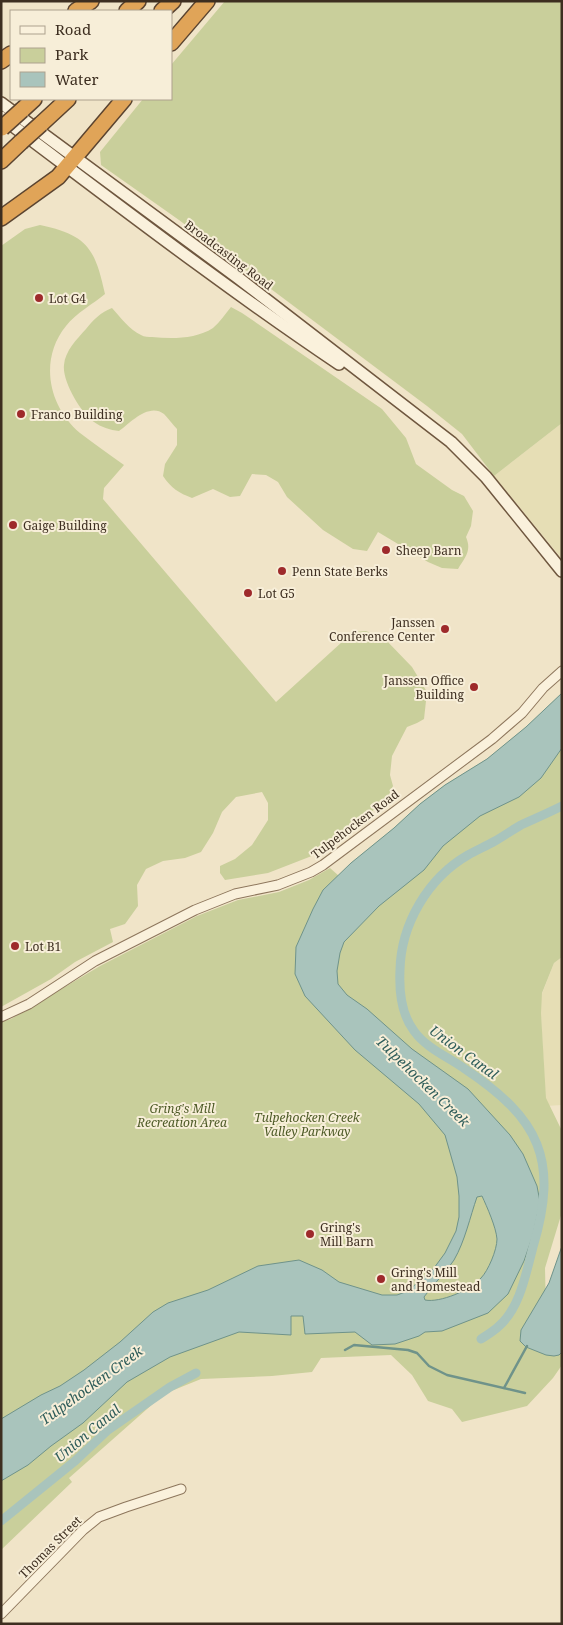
<svg xmlns="http://www.w3.org/2000/svg" width="563" height="1625" font-family="'Noto Serif',serif">
  <style>
    .farmland { fill: #e6deb5 }
    .green { fill: #c9cf9b }
    .water { fill: #a9c4bc; stroke: #6f938a; fill-rule: evenodd }
    .lines { fill: none; stroke-linecap: round; stroke-linejoin: round }
    .stream { stroke: #6f938a; stroke-width: 2.5 }
    .canal { stroke: #a9c4bc; stroke-width: 9 }
    .street-casing { stroke: #8d765c; stroke-width: 11 }
    .secondary-casing { stroke: #6f573f; stroke-width: 14 }
    .highway-casing { stroke: #5b4430; stroke-width: 18 }
    .street { stroke: #faf1dc; stroke-width: 9 }
    .secondary { stroke: #faf1dc; stroke-width: 11 }
    .highway { stroke: #e0a458; stroke-width: 15 }
    .highway-bridge-casing { stroke: #5b4430; stroke-width: 18; stroke-linecap: butt }
    .highway-bridge { stroke: #e0a458; stroke-width: 15 }
    .poi-dot { fill: #9e2a2b; stroke: #f7eed8; stroke-width: 2 }
    .labels { text-anchor: middle; dominant-baseline: central; stroke-width: 4; stroke-linejoin: round; paint-order: stroke }
    .street-label { font-size: 12px; fill: #3d2e20; stroke: #f7eed8 }
    .poi-label { font-size: 12px; fill: #3d2e20; stroke: #f7eed8; text-anchor: start }
    .park-label { font-size: 12px; font-style: italic; fill: #4d5a26; stroke: #f7eed8 }
    .water-label { font-size: 14px; font-style: italic; fill: #2f5d5a; stroke: #f7eed8 }
  </style>
  <rect width="100%" height="100%" fill="#f0e4c8"/>
  <g class="farmland">
    <path d="M562,423V559L494,476Z"/>
    <path d="M562,957V1105L546,1106L540,999L554,963Z"/>
  </g>
  <g class="green">
    <path d="M225,1H562V423L494,476L462,434L427,406L179,220L101,165L100,152L143,99H171V65Z"/>
    <path d="M40,225C88,235 95,249 105,294C93,304 76,313 66,326C39,359 48,406 80,433C94,444 109,454 124,465L104,488L103,499L276,702L353,632L366,631L385,639L412,667L427,692L424,719L417,723L407,727L392,756L390,775L393,786L387,799L322,852L268,873L225,880L220,873V866L235,859L252,845L268,820V803L262,792L236,797L222,812L213,833L201,852L185,858L163,861L146,869L137,885L138,906L125,924L110,929L113,942L75,962L51,979L1,1007V246L25,229Z"/>
    <path d="M231,307L242,313L382,409L406,438L416,464L452,490L464,496L473,511L471,526L466,537C472,551 465,557 458,569L442,568L428,562L378,532L367,551L353,549L323,530L287,497L278,482L266,475L252,474L240,496L230,497L213,489L192,498C179,493 171,488 163,476L165,464L177,445V429C173,425 168,418 164,414C149,402 130,423 119,431C110,430 101,427 94,422C81,413 62,381 64,365C65,351 77,339 86,329C93,320 101,312 112,308C120,317 130,330 141,335C144,337 149,337 152,337C172,339 196,339 213,328C220,322 225,314 231,307Z"/>
    <path d="M562,693V957L554,963L542,993L541,1013L546,1098L562,1131V1212L545,1268L546,1313L562,1318V1365L553,1378L527,1406L462,1422L452,1409L428,1401L412,1375L391,1355L321,1358L312,1372L272,1376L201,1379L164,1394L69,1478L72,1482L1,1550V1022L11,1019L100,966L197,916L238,900L279,892L309,880L330,868L339,876L351,863L394,828L420,804L445,785L487,759L526,727Z"/>
  </g>
  <g class="water">
    <path d="M562,693V748L541,778L519,797L480,816L443,846L424,870L379,906L344,942L340,953L337,971L338,984L347,995L367,1009L412,1049L468,1089L510,1135L523,1154L537,1186L540,1202L533,1235L524,1261L508,1294L488,1313L442,1331L425,1332L419,1336L395,1344L372,1345L355,1332L305,1334L303,1316H291V1335L239,1332L170,1357L127,1382L83,1423L51,1446L28,1465L1,1481V1419L41,1395L60,1386L84,1370L120,1342L153,1312L168,1303L208,1290L258,1266L299,1260L322,1270L339,1282L382,1295H397L408,1291L434,1268L445,1253L456,1231L459,1217V1196L457,1177L445,1135L419,1104L355,1050L305,996L295,974L296,947L313,909L323,890L351,863L394,828L420,804L445,785L487,759L526,727ZM482,1196C487,1207 496,1227 497,1239C497,1250 488,1271 481,1278C471,1290 440,1303 425,1300L424,1297C433,1284 446,1273 454,1260C465,1241 470,1217 477,1197Z"/>
    <path d="M562,1246V1352L559,1355L554,1356L546,1355L526,1347L520,1341L521,1330L549,1283Z"/>
  </g>
  <g class="lines">
    <g class="stream">
      <path d="M345,1350L354,1345L408,1350L417,1353L429,1366L447,1375L525,1393"/>
      <path d="M504,1388L527,1346"/>
    </g>
    <g class="canal">
      <path d="M481,1339C487,1335 494,1331 499,1326C520,1308 526,1273 533,1247C559,1160 540,1119 465,1069C448,1057 426,1048 414,1031C401,1014 399,991 400,970C401,924 428,878 468,855C477,850 486,846 495,841C504,836 512,830 521,825C534,819 548,813 562,806"/>
      <path d="M1,1521L75,1461L108,1430L170,1387L196,1373"/>
    </g>
    <g class="street-casing">
      <g id="street">
        <path d="M1,1017L29,1004L95,961L195,910L235,894L278,885L311,872L323,865L492,739L522,713L543,688L562,671"/>
        <path d="M1,1614L83,1530L99,1517L126,1507L181,1489"/>
      </g>
    </g>
    <g class="secondary-casing">
      <g id="secondary">
        <path d="M1,103L237,277L451,442L486,477L562,571"/>
        <path d="M1,117C113,201 223,286 339,364"/>
      </g>
    </g>
    <g class="highway-casing">
      <g id="highway">
        <path d="M76,11L91,1"/>
        <path d="M127,11L138,1"/>
        <path d="M162,11L173,1"/>
        <path d="M171,43L207,1"/>
        <path d="M1,61L11,54"/>
        <path d="M22,110L34,99"/>
        <path d="M41,124L68,99"/>
        <path d="M1,161L21,142"/>
        <path d="M1,218L58,177L124,99"/>
      </g>
    </g>
    <use href="#street" class="street"/>
    <use href="#secondary" class="secondary"/>
    <use href="#highway" class="highway"/>
    <g class="highway-bridge-casing">
      <g id="highway-bridge">
        <path d="M2,128L22,110"/>
        <path d="M21,142L41,124"/>
      </g>
    </g>
    <use href="#highway-bridge" class="highway-bridge"/>
  </g>
  <g class="poi-dot">
    <circle cx="39" cy="298" r="5"/>
    <circle cx="21" cy="414" r="5"/>
    <circle cx="13" cy="525" r="5"/>
    <circle cx="386" cy="550" r="5"/>
    <circle cx="282" cy="571" r="5"/>
    <circle cx="248" cy="593" r="5"/>
    <circle cx="445" cy="629" r="5"/>
    <circle cx="474" cy="687" r="5"/>
    <circle cx="15" cy="946" r="5"/>
    <circle cx="310" cy="1234" r="5"/>
    <circle cx="381" cy="1279" r="5"/>
  </g>
  <g class="labels">
    <g class="street-label">
      <text transform="translate(229 255) rotate(37)">Broadcasting Road</text>
      <text transform="translate(355 824) rotate(-37)">Tulpehocken Road</text>
      <text transform="translate(50 1547) rotate(-45)">Thomas Street</text>
    </g>
    <g class="poi-label">
      <text x="49" y="298">Lot G4</text>
      <text x="31" y="414">Franco Building</text>
      <text x="23" y="525">Gaige Building</text>
      <text x="396" y="550">Sheep Barn</text>
      <text x="292" y="571">Penn State Berks</text>
      <text x="258" y="593">Lot G5</text>
      <text x="435" y="622" text-anchor="end">Janssen<tspan x="435" dy="14">Conference Center</tspan></text>
      <text x="464" y="680" text-anchor="end">Janssen Office<tspan x="464" dy="14">Building</tspan></text>
      <text x="25" y="946">Lot B1</text>
      <text x="320" y="1227">Gring's<tspan x="320" dy="14">Mill Barn</tspan></text>
      <text x="391" y="1272">Gring's Mill<tspan x="391" dy="14">and Homestead</tspan></text>
    </g>
    <g class="park-label">
      <text x="182" y="1108">Gring's Mill<tspan x="182" dy="14">Recreation Area</tspan></text>
      <text x="307" y="1117">Tulpehocken Creek<tspan x="307" dy="14">Valley Parkway</tspan></text>
    </g>
    <g class="water-label">
      <text transform="translate(464 1052) rotate(36)">Union Canal</text>
      <text transform="translate(423 1081) rotate(44)">Tulpehocken Creek</text>
      <text transform="translate(91 1385) rotate(-36)">Tulpehocken Creek</text>
      <text transform="translate(87 1433) rotate(-40)">Union Canal</text>
    </g>
  </g>
  <rect width="563" height="1625" fill="none" stroke="#3d2e20" stroke-width="5"/>
  <rect x="10" y="10" width="162" height="90" fill="#f7eed8" stroke="#ada18e"/>
  <rect x="20" y="26" width="25" height="8" fill="#faf1dc" stroke="#ada18e"/>
  <text x="55" y="35" font-size="15" fill="#3d2e20">Road</text>
  <rect x="20" y="48" width="25" height="15" fill="#c9cf9b" stroke="#ada18e"/>
  <text x="55" y="60" font-size="15" fill="#3d2e20">Park</text>
  <rect x="20" y="72" width="25" height="15" fill="#a9c4bc" stroke="#ada18e"/>
  <text x="55" y="85" font-size="15" fill="#3d2e20">Water</text>
</svg>
